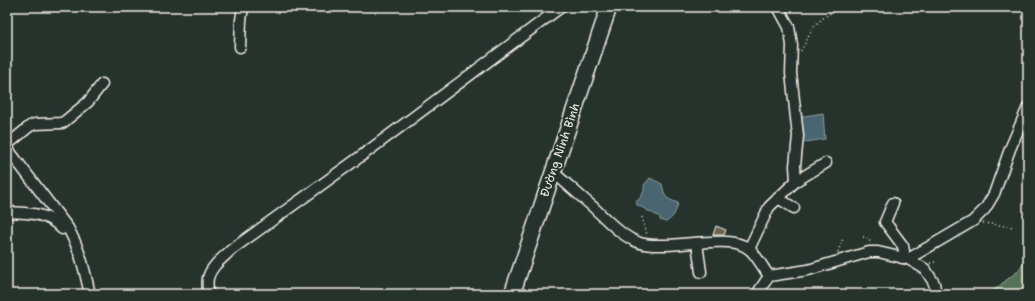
<svg xmlns="http://www.w3.org/2000/svg" width="1035" height="301" font-family="'Shantell Sans',sans-serif">
  <style>
    .green { fill: #547259; stroke: #a4b2a0 }
    .water { fill: #4a6670; stroke: #8e9ea0 }
    .building { fill: #6b6453; stroke: #f4f1e8 }
    .lines { fill: none; stroke-linecap: round; stroke-linejoin: round }
    .minor-casing { stroke: #f4f1e8; stroke-width: 13 }
    .highway-casing { stroke: #f4f1e8; stroke-width: 18 }
    .path { stroke: #f4f1e8; stroke-width: 1.5; stroke-dasharray: 1 3; stroke-linecap: butt }
    .minor { stroke: #26332d; stroke-width: 10 }
    .highway { stroke: #26332d; stroke-width: 15 }
    .labels { text-anchor: middle; dominant-baseline: central; stroke-width: 4; stroke-linejoin: round; paint-order: stroke }
    .street-label { font-size: 12px; fill: #f4f1e8; stroke: #26332d }
  </style>
  <rect width="100%" height="100%" fill="#26332d"/>
  <filter id="ink" filterUnits="userSpaceOnUse"><feTurbulence type="fractalNoise" baseFrequency=".025" numOctaves="2"/><feDisplacementMap in="SourceGraphic" scale="8" xChannelSelector="R" yChannelSelector="G"/><feConvolveMatrix kernelMatrix="1 2 1 2 8 2 1 2 1" color-interpolation-filters="sRGB"/></filter>
  <g filter="url(#ink)">
    <path class="green" d="M1028,256V294H989L1018,271Z"/>
    <g class="water">
      <path d="M823,113L825,139L799,143L798,117Z"/>
      <path d="M650,178L662,184C665,198 665,198 678,203C676,212 674,217 666,222L660,220V217L637,205L636,202C642,196 645,192 644,185Z"/>
    </g>
    <path class="building" d="M716,226L726,230L724,235H713Z"/>
    <g class="lines">
      <g class="minor-casing">
        <g id="minor">
          <path d="M240,47L241,20L243,7"/>
          <path d="M7,145L30,126L35,124L62,123L65,121L88,102L102,84"/>
          <path d="M7,148L68,228C81,251 84,269 90,294"/>
          <path d="M553,172C566,183 579,195 592,206C606,219 622,237 640,243C666,251 729,232 749,249C755,253 764,269 769,276"/>
          <path d="M796,181L826,163"/>
          <path d="M778,198L794,208"/>
          <path d="M893,203L885,222L903,246L904,251L902,258"/>
          <path d="M7,212C28,213 47,212 62,229"/>
          <path d="M697,243L701,272"/>
          <path d="M749,249L769,207L796,181L795,166L798,136L791,73L792,45L789,27L778,7"/>
          <path d="M908,259L973,221L985,209L994,194L1010,149L1028,107"/>
          <path d="M208,294C208,289 207,283 208,278C211,266 223,258 231,250L364,154L561,7"/>
          <path d="M757,294L769,276L808,270L869,252H878L908,259L925,269L934,283L936,294"/>
        </g>
      </g>
      <g class="highway-casing">
        <path id="highway" d="M512,294L609,7"/>
      </g>
      <g class="path">
        <path d="M801,51L814,26L823,18L840,7"/>
        <path d="M1022,141L1028,143"/>
        <path d="M642,217L647,235"/>
        <path d="M983,223L1013,227"/>
        <path d="M863,237L869,239L871,244"/>
        <path d="M838,252L843,238"/>
        <path d="M930,263L936,262"/>
      </g>
      <use href="#minor" class="minor"/>
      <use href="#highway" class="highway"/>
    </g>
  </g>
  <g class="labels">
    <g class="street-label">
      <text transform="translate(560 150) rotate(-71)">Đường Ninh Bình</text>
    </g>
  </g>
  <rect width="1035" height="301" fill="none" stroke="#26332d" stroke-width="24"/>
  <rect x="12" y="12" width="1011" height="277" fill="none" stroke="#f4f1e8" stroke-width="1.5" filter="url(#ink)"/>
</svg>
